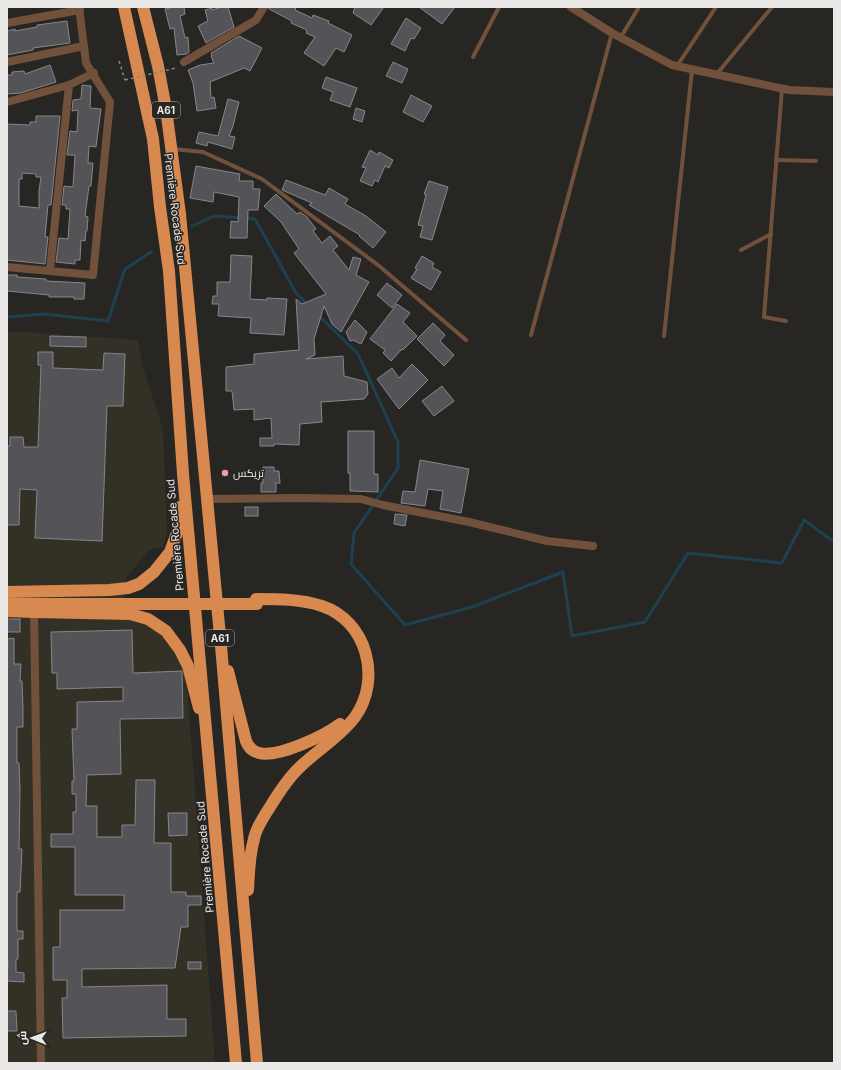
<svg xmlns="http://www.w3.org/2000/svg" width="841" height="1070" font-family="Inter,Cairo,sans-serif">
  <style>
    .built { fill: #333026 }
    .lines { fill: none; stroke-linecap: round; stroke-linejoin: round }
    .stream { stroke: #1d4150; stroke-width: 3 }
    .building { fill: #545357; stroke: #87868a; fill-rule: evenodd }
    .path { stroke: #888684; stroke-width: 1.5; stroke-dasharray: 3 3; stroke-linecap: butt }
    .lane { stroke: #71513b; stroke-width: 4 }
    .street { stroke: #71513b; stroke-width: 8 }
    .highway { stroke: #d8894f; stroke-width: 12 }
    .path-bridge { stroke: #888684; stroke-width: 1.5; stroke-dasharray: 3 3; stroke-linecap: butt }
    .highway-bridge { stroke: #d8894f; stroke-width: 12 }
    .poi-dot { fill: #f49aa5; stroke: #282623; stroke-width: 1.5 }
    .labels { text-anchor: middle; dominant-baseline: central; stroke-width: 3; stroke-linejoin: round; paint-order: stroke }
    .shield { fill: #282623; stroke: #b0aeac; stroke-width: 1 }
    .shield-label { font-size: 10px; font-weight: bold; fill: #eae9e7 }
    .street-label { font-size: 11px; fill: #eae9e7; stroke: #282623 }
    .poi-label { font-size: 11px; fill: #eae9e7; stroke: #282623; text-anchor: start }
  </style>
  <rect width="100%" height="100%" fill="#282623"/>
  <path class="built" d="M12,331L138,340L143,368L163,429L167,532L163,547L149,550L126,578L123,609L136,613L170,643L186,669L215,1063H7V333Z"/>
  <g class="lines">
    <g class="stream">
      <path d="M192,226L214,216L255,219L296,293L308,305"/>
      <path d="M319,316L358,354L398,442V468L354,533L351,564L405,625L472,607L563,572L572,636L645,622L688,553L782,563L804,520L834,542"/>
      <path d="M7,317L44,314L108,321L125,269L151,252"/>
    </g>
  </g>
  <g class="building">
    <path d="M173,7H184L185,14L180,16L185,38L188,37L189,52L187,54L177,55L174,28L170,29L165,9Z"/>
    <path d="M222,7H228L234,27L206,43L198,26L208,21L205,10L212,8V10Z"/>
    <path d="M269,7H296L295,10L312,18L313,15L329,21L328,23L352,35L344,52L336,48L324,66L304,53L315,37L306,33L307,30L291,23L292,21L269,9Z"/>
    <path d="M355,7H384L371,25L353,13Z"/>
    <path d="M419,7H455L442,24Z"/>
    <path d="M406,18L421,28L414,39L411,38L405,51L391,44Z"/>
    <path d="M67,21L70,43L33,48V50L7,55V31L15,29V31L37,27V25Z"/>
    <path d="M239,36L262,48L250,71L244,68L210,82L211,98L214,97L216,108L197,111L193,83L188,70L200,65L214,63L211,56H212L211,53Z"/>
    <path d="M393,62L408,69L402,83L386,76Z"/>
    <path d="M50,65L56,82L21,93L7,94V75H12V72L24,71L25,74Z"/>
    <path d="M326,77L357,88L350,107L330,100L333,92L322,88Z"/>
    <path d="M82,85L91,86L90,108L101,109L96,147L89,146L88,163H93L91,186H89L85,216L88,217L87,231H86L85,241L81,240L80,260H75V264L56,262L59,238L68,239L70,209H66V205H62L64,186L73,187L75,155H67L70,131L77,132L78,110L72,111L73,100L81,99Z"/>
    <path d="M411,95L432,106L423,122L403,112Z"/>
    <path d="M228,99L239,102L233,126L229,136L235,137L232,149L208,142L207,146L196,143L199,132L218,136Z"/>
    <path d="M356,108L365,111L362,122L353,119Z"/>
    <path d="M36,116H60L51,205H48L45,237H48L45,264L7,260V124L30,125V122H36ZM22,173L36,174V177H41L39,191V208L19,206V179H22Z"/>
    <path d="M370,150L378,155L379,152L393,160L389,168L385,166L378,182L375,180L372,186L360,181L366,168L362,167Z"/>
    <path d="M196,166L240,174L239,181H253V189H260L258,210H248L247,238H230L231,221L238,222L239,197L214,192L213,202L190,198Z"/>
    <path d="M286,180L325,195L329,188L348,199L345,204L366,216L386,232L373,248L359,236L360,235L309,205L312,203L282,190Z"/>
    <path d="M429,181L448,187L432,240L420,237L423,226L418,225L426,195L424,194Z"/>
    <path d="M276,194L297,214L300,212L307,217L316,229L313,231L322,243L330,236L338,246L333,250L349,270L353,257L361,259L356,275L369,282L341,332L332,324L324,306L314,339L315,355L306,359L343,356L344,376L367,382L368,394L364,399L321,402L322,422L300,424L299,445L274,444V446H260V438H272L271,418L254,420V409L234,410L232,391H226V367L254,364V354L299,350L296,299L302,304L326,294L294,253L299,249L281,222L264,206Z"/>
    <path d="M231,255L252,256L250,299L267,300V298L287,299L284,335L250,333L251,318L218,316L219,304H212L213,296H217V282H230Z"/>
    <path d="M422,256L434,263L432,267L441,272L431,290L411,278L417,269L415,268Z"/>
    <path d="M7,275H17V277L46,279V281L85,283L84,299H74V297H49V295L7,291Z"/>
    <path d="M387,283L402,295L392,308L377,295Z"/>
    <path d="M397,304L410,313L403,322L417,336L403,350L402,349L391,361L383,353L385,350L370,339Z"/>
    <path d="M355,320L367,332L361,344L353,340L350,341L346,332Z"/>
    <path d="M433,323L445,335L440,341L454,355L444,366L417,339Z"/>
    <path d="M50,336L86,337V347L50,346Z"/>
    <path d="M38,352H53V368L103,370L104,353L125,354L123,406H107L102,541L35,538L37,490L20,489L19,525H7V446H10V437H23L24,447H38L41,365H38Z"/>
    <path d="M412,364L428,380L399,409L377,379L392,368L399,378Z"/>
    <path d="M442,386L454,401L434,416L422,401Z"/>
    <path d="M348,431H374V474H378V492L350,491V473H348Z"/>
    <path d="M420,460L469,469L461,513L440,509L443,491L428,489L425,506L401,503L403,491L415,492Z"/>
    <path d="M263,467H274V471H279L280,483H276V492H261V483H263Z"/>
    <rect x="245" y="507" width="13" height="9"/>
    <path d="M395,514L407,515L405,526L394,524Z"/>
    <rect x="7" y="619" width="13" height="13"/>
    <path d="M132,630L133,673L182,671L183,718L120,719L121,774L87,775L86,806H97V837H122V825H135L136,780H155L154,843H171V892H186V896H201V905H188V927H181L175,968L82,969V987L167,985V1019H186V1036L63,1038L62,998H67V980H53V947H60V910H124V895H75V847H51V834H73V812H76V794H72V781H74L72,729H77V702L123,701V687L57,689V673H52L51,632Z"/>
    <path d="M14,638V664H21L20,681H22L23,708V727H17V763H19L20,790L19,849H22L20,892H17V931H23V939H18V959H16V972L24,973V982L7,981L8,961H7V639Z"/>
    <path d="M168,813H187V835L169,836Z"/>
    <rect x="188" y="962" width="13" height="7"/>
    <path d="M7,1011H16L17,1031H7Z"/>
  </g>
  <g class="lines">
    <path class="path" d="M119,61L125,80"/>
    <g class="lane">
      <path d="M621,37L639,7"/>
      <path d="M473,57L499,7"/>
      <path d="M677,66L716,7"/>
      <path d="M716,75L772,7"/>
      <path d="M782,89L764,317L786,321"/>
      <path d="M173,149L203,152L262,179L378,265L466,340"/>
      <path d="M776,160L816,161"/>
      <path d="M741,250L771,234"/>
      <path d="M531,335L612,33"/>
      <path d="M664,336L692,70"/>
    </g>
    <g class="street">
      <path d="M571,7L612,33L672,65L789,90L834,92"/>
      <path d="M7,23L80,10"/>
      <path d="M7,62L84,46"/>
      <path d="M184,62L256,20L264,7"/>
      <path d="M7,102L69,85L94,73"/>
      <path d="M7,267L93,275L110,102L86,63L79,7"/>
      <path d="M50,270L69,85"/>
      <path d="M207,499L298,498L361,499L383,505L469,522L547,541L593,546"/>
      <path d="M34,612L41,1063"/>
    </g>
    <g class="highway">
      <path d="M124,7L153,139L160,207L169,271L183,474L236,1063"/>
      <path d="M143,7L158,66L166,109L180,214L221,646L257,1063"/>
      <path d="M7,592L109,590L128,588L139,584L154,572L170,552L178,530L180,507"/>
      <path d="M7,611L34,612L130,614L148,619L166,631L180,650L188,666L199,708"/>
      <path d="M228,671L246,741C248,747 252,751 259,753C278,758 324,736 340,724"/>
      <path d="M248,890C249,873 249,856 254,839C256,828 264,816 270,807C279,792 289,777 301,766C319,749 341,736 355,717C382,679 367,621 322,606C301,599 278,599 256,599"/>
    </g>
    <path class="path-bridge" d="M125,80L176,68"/>
    <path class="highway-bridge" d="M7,604H257"/>
  </g>
  <circle class="poi-dot" cx="225" cy="473" r="4"/>
  <g class="labels">
    <g class="shield">
      <rect x="152" y="102" width="28" height="16" rx="3"/>
      <rect x="206" y="630" width="28" height="16" rx="3"/>
    </g>
    <g class="shield-label">
      <text x="166" y="110">A61</text>
      <text x="220" y="638">A61</text>
    </g>
    <g class="street-label">
      <text transform="translate(175 209) rotate(83)">Première Rocade Sud</text>
      <text transform="translate(175 535) rotate(-95)">Première Rocade Sud</text>
      <text transform="translate(205 857) rotate(-95)">Première Rocade Sud</text>
    </g>
    <g class="poi-label">
      <text x="233" y="473">تريكس</text>
    </g>
  </g>
  <rect width="841" height="1070" fill="none" stroke="#eae9e7" stroke-width="16"/>
  <g transform="translate(32 1038) rotate(271)" stroke="#282623" stroke-width="3" paint-order="stroke">
  <path d="M0-3L7 15L0 10L-7 15Z" fill="#eae9e7"/>
  <text y="-6" font-size="11" font-weight="bold" text-anchor="middle" fill="#eae9e7">ش</text>
  </g>
</svg>
